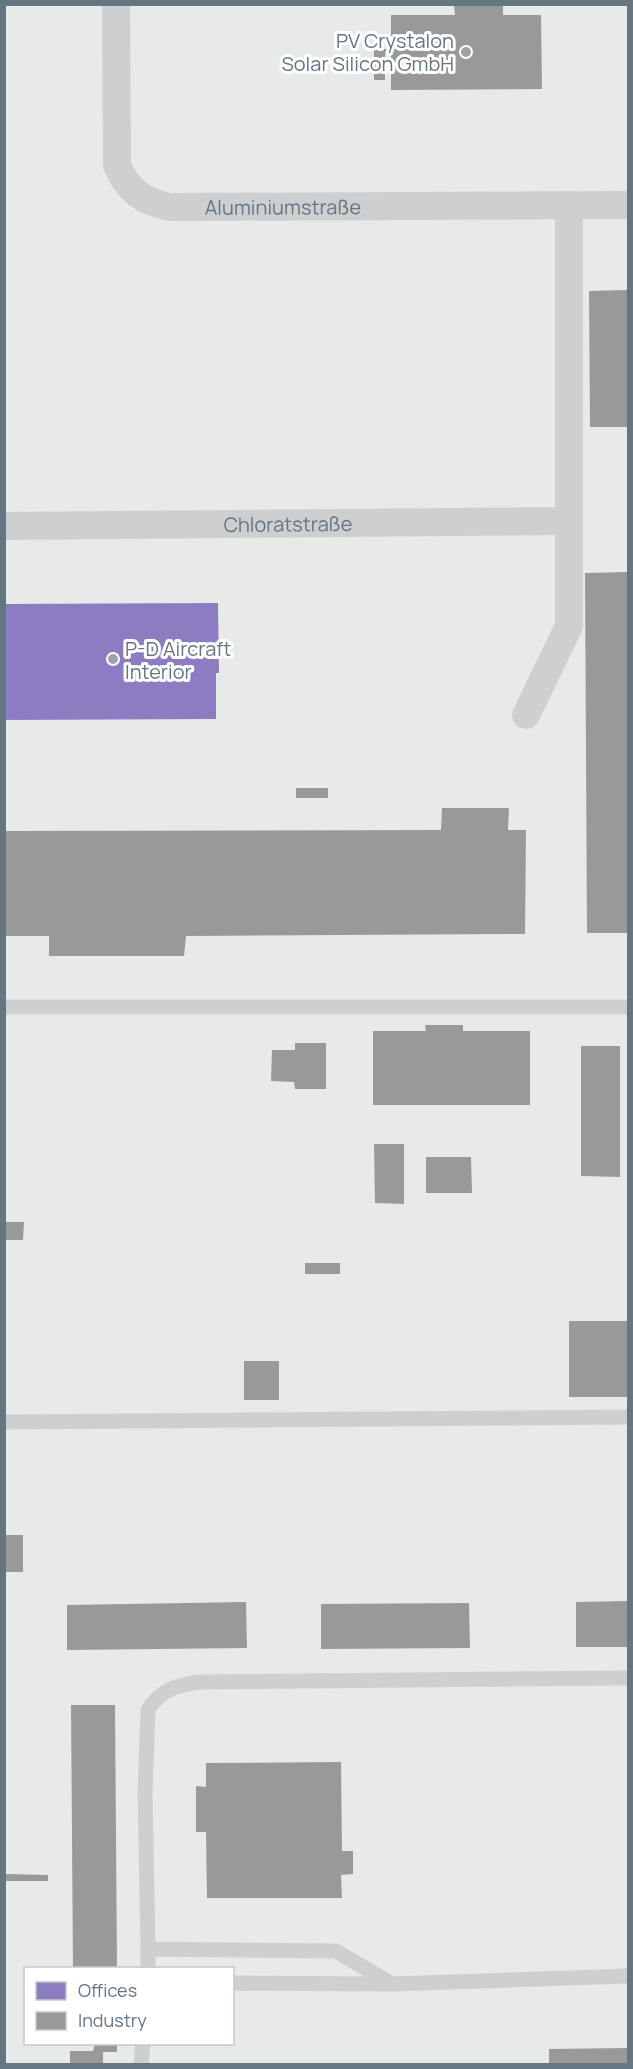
<svg xmlns="http://www.w3.org/2000/svg" width="633" height="2069" font-family="Manrope,sans-serif">
  <style>
    .built { fill: #e8e9e9; fill-rule: evenodd }
    .offices { fill: #8e7cc3 }
    .industry { fill: #999 }
    .lines { fill: none; stroke-linecap: round; stroke-linejoin: round }
    .lane { stroke: #cecfd0; stroke-width: 15 }
    .street { stroke: #cecfd0; stroke-width: 28 }
    .poi-dot { fill: #99a4ac; stroke: #fff; stroke-width: 2 }
    .labels { text-anchor: middle; dominant-baseline: central; stroke-width: 6; stroke-linejoin: round; paint-order: stroke }
    .poi-label { font-size: 20px; fill: #657683; stroke: #fff; text-anchor: end }
    .street-label { font-size: 20px; fill: #657683; stroke: #fff }
  </style>
  <rect width="100%" height="100%" fill="#f9f9f9"/>
  <path class="built" d="M5,5H628V2064H5ZM26,1968H232V2044H26Z"/>
  <path class="offices" d="M218,603L219,673H216V719L4,720V604Z"/>
  <g class="industry">
    <path d="M454,4H503V15H541L542,89L391,90V15H455Z"/>
    <path d="M374,49H390V55H385V80H374Z"/>
    <path d="M628,290V427H590L589,291Z"/>
    <path d="M628,572V933H587L585,573Z"/>
    <rect x="296" y="788" width="32" height="10"/>
    <path d="M442,808H509L508,830H526L525,934L186,936L184,956H49V936H4V831L441,830Z"/>
    <path d="M425,1025H463V1031H530V1105H373V1031H426Z"/>
    <path d="M295,1043H326V1089H295L294,1082L271,1081L272,1050H295Z"/>
    <path d="M581,1046H620V1177L581,1176Z"/>
    <path d="M374,1144H404V1204L375,1203Z"/>
    <path d="M426,1157H471L472,1193H426Z"/>
    <path d="M4,1222H24L23,1240H4Z"/>
    <rect x="305" y="1263" width="35" height="11"/>
    <rect x="569" y="1321" width="59" height="76"/>
    <rect x="244" y="1361" width="35" height="39"/>
    <rect x="4" y="1535" width="19" height="37"/>
    <path d="M628,1601V1647H576V1602Z"/>
    <path d="M246,1602L247,1648L67,1650V1605Z"/>
    <path d="M469,1603L470,1648L321,1649V1604Z"/>
    <path d="M71,1705H115L117,1968H73Z"/>
    <path d="M341,1762L342,1851H353V1874L341,1875L342,1898H207L206,1832H196V1786L206,1787V1763Z"/>
    <path d="M4,1874L48,1875V1881H4Z"/>
    <path d="M95,2044H117V2052H103V2064H70V2051H93Z"/>
    <path d="M628,2048V2064H549V2049Z"/>
  </g>
  <g class="lines">
    <g class="lane">
      <path d="M4,1007H628"/>
      <path d="M4,1422L628,1417"/>
      <path d="M628,1678L199,1682C177,1685 160,1690 148,1710L145,1792L148,1949L336,1951L392,1984L628,1976"/>
      <path d="M148,1949V1968"/>
      <path d="M232,1983L392,1984"/>
      <path d="M141,2064L143,2044"/>
    </g>
    <g class="street">
      <path id="s1" d="M116,4L117,165C127,190 143,202 170,207L628,205"/>
      <path id="s2" d="M4,526L569,521V205"/>
      <path d="M526,715L569,626V521"/>
    </g>
  </g>
  <g class="poi-dot">
    <circle cx="466" cy="52" r="6"/>
    <circle cx="113" cy="659" r="6"/>
  </g>
  <g class="labels">
    <g class="poi-label">
      <text x="454" y="40">PV Crystalon<tspan x="454" dy="23">Solar Silicon GmbH</tspan></text>
      <text x="125" y="648" text-anchor="start">P-D Aircraft<tspan x="125" dy="23">Interior</tspan></text>
    </g>
    <g class="street-label">
      <text stroke="none"><textPath href="#s1" startOffset="345">Aluminiumstraße</textPath></text>
      <text stroke="none"><textPath href="#s2" startOffset="284">Chloratstraße</textPath></text>
    </g>
  </g>
  <rect width="633" height="2069" fill="none" stroke="#657683" stroke-width="12"/>
  <rect x="24" y="1967" width="210" height="78" fill="#ffffff" stroke="#c1c8cd" stroke-width="1.5"/>
  <rect x="36" y="1982" width="30" height="18" fill="#8e7cc3" stroke="#c1c8cd" stroke-width="1.5"/>
  <text x="78" y="1997" font-size="18" fill="#657683">Offices</text>
  <rect x="36" y="2012" width="30" height="18" fill="#999999" stroke="#c1c8cd" stroke-width="1.5"/>
  <text x="78" y="2027" font-size="18" fill="#657683">Industry</text>
</svg>
